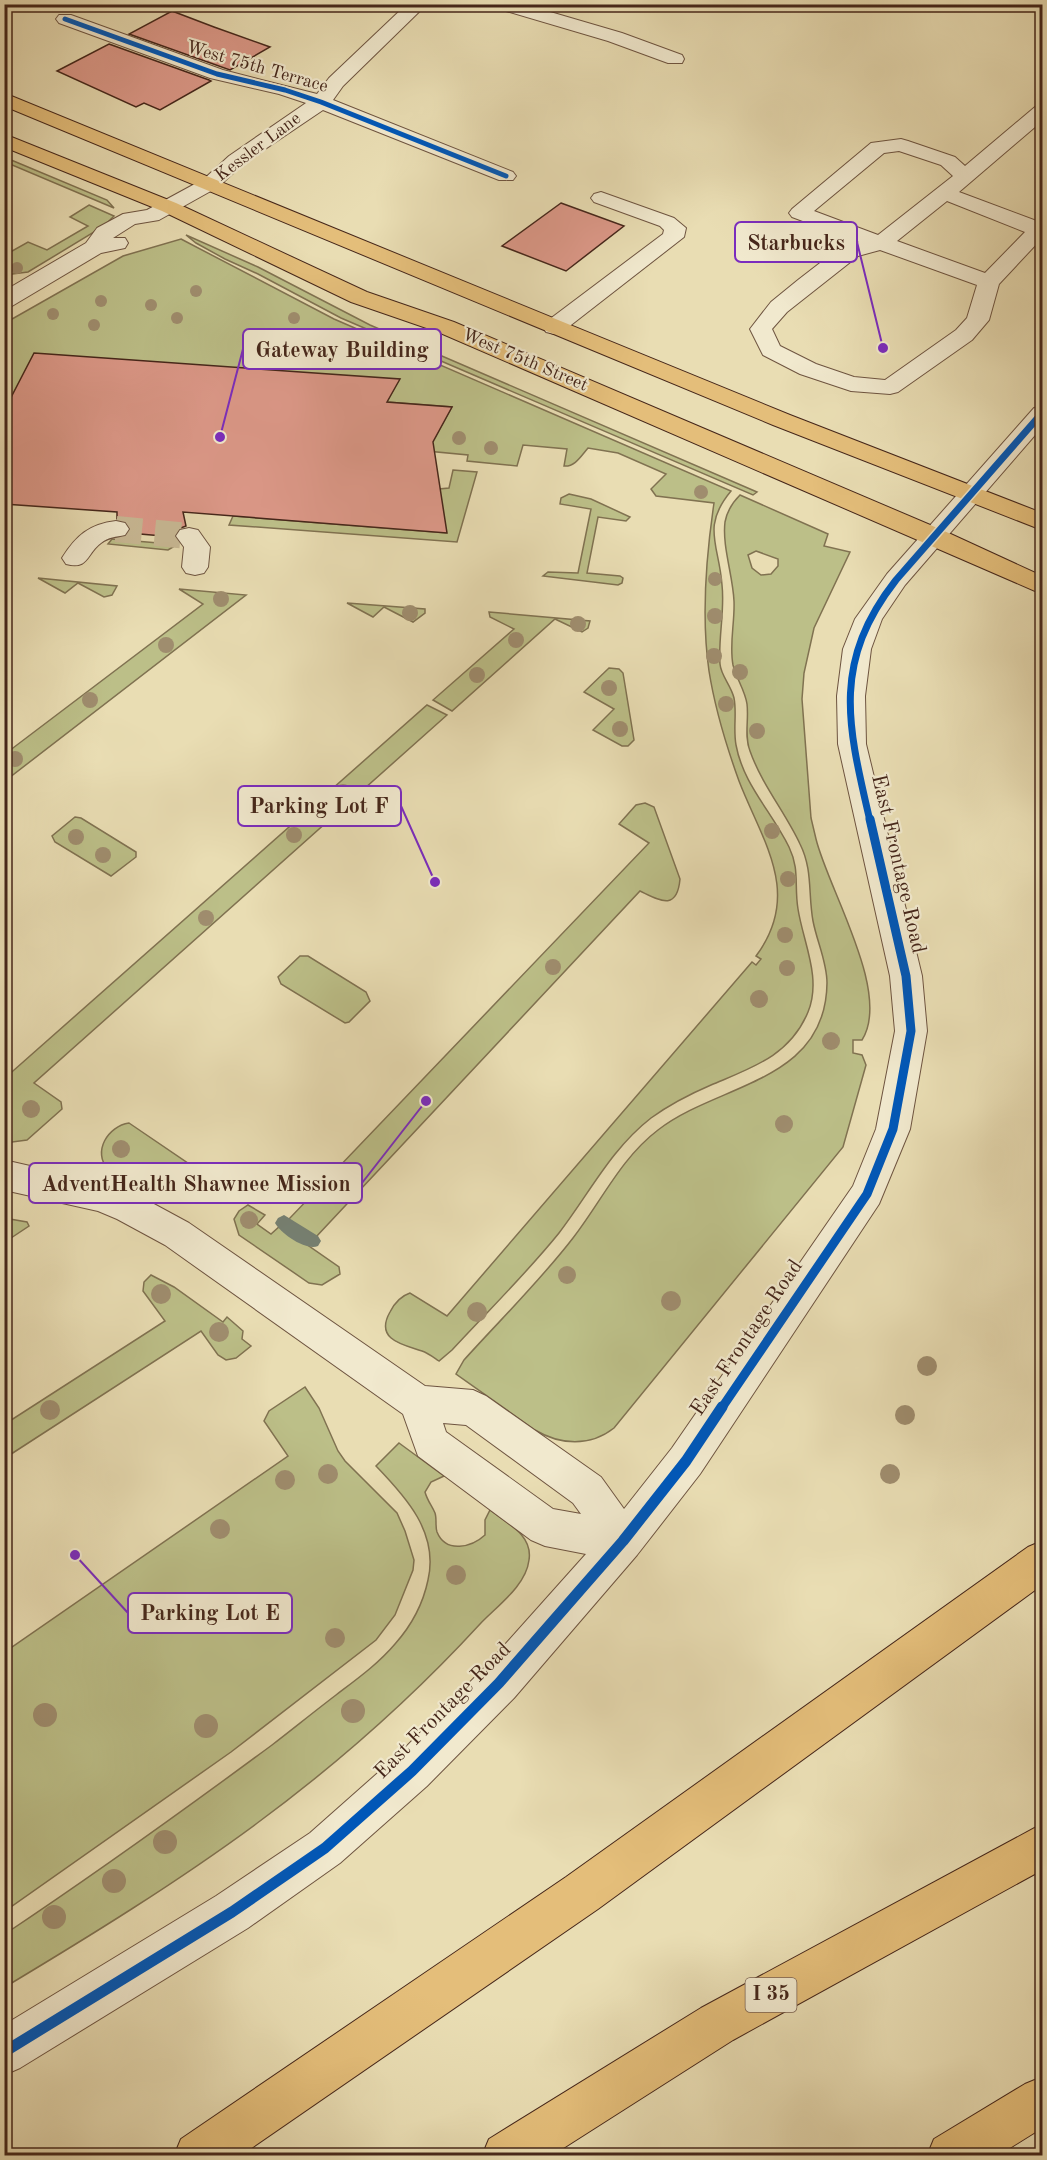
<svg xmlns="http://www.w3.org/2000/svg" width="1047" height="2160" font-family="'Old Standard TT',serif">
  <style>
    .green { fill: #bcbf88; stroke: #807251; stroke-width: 1.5; fill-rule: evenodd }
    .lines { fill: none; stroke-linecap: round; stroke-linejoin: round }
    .stream { fill: #768072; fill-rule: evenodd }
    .building { fill: #dc9888; stroke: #45261a; stroke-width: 1.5 }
    .minor-tunnel { stroke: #c8b894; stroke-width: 26; stroke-dasharray: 26 13; stroke-linecap: butt }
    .minor-casing { stroke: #6e5440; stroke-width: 2 }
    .major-casing { stroke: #45261a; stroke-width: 2 }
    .highway-casing { stroke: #45261a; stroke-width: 2 }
    .minor { fill: #f1e9ce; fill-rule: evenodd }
    .major { fill: #e4be7a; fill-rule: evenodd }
    .highway { fill: #e4be7a; fill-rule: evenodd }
    .cycleway-far3-casing { stroke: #f1e9ce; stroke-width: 8 }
    .cycleway-far2-casing { stroke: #f1e9ce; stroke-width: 10 }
    .cycleway-far1-casing { stroke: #f1e9ce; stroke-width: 13 }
    .cycleway-casing { stroke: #f1e9ce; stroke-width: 15 }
    .cycleway-far3 { stroke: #0057b8; stroke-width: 5 }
    .cycleway-far2 { stroke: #0057b8; stroke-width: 7 }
    .cycleway-far1 { stroke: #0057b8; stroke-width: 9 }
    .cycleway { stroke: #0057b8; stroke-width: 11 }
    .tree { fill: #9f8d6e }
    .labels { text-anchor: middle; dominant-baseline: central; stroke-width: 4.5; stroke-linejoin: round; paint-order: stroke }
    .far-street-label { font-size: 18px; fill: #45261a; stroke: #f1e9ce }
    .shield { fill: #f1e9ce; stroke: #796050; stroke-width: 1.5 }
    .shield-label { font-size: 20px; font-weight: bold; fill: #45261a }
    .street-label { font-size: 21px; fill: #45261a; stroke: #f1e9ce }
    .leader { fill: none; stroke: #7b2cbf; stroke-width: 2 }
    .callout-dot { fill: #7b2cbf; stroke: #f1e9ce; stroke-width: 2 }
    .callout { fill: #f1e9ce; stroke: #7b2cbf; stroke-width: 2 }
    .callout-label { font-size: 22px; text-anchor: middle; font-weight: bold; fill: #45261a }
  </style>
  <rect width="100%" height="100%" fill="#e9ddb3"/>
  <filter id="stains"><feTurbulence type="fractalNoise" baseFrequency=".00333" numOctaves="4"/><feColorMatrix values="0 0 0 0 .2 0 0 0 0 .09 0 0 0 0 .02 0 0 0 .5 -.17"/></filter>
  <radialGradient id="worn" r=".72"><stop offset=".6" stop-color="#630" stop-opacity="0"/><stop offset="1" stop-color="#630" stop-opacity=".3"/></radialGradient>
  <g class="green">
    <path d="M4,157L107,200L114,208L5,162Z"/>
    <path d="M89,205L114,216L104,226L28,272L5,275V255L28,242L47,250L88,226L70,217Z"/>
    <path d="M186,235L258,267L370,325L757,492L753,495L341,318L258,274L225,259L196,243Z"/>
    <path d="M181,239L334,319L731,491C701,527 719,544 722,585C725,611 718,638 720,664C721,676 731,685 734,698C737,713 733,729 736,745C743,784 772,812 789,847C800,870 794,885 798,909C803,942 822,978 808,1012C790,1056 751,1068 711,1085C690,1094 669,1105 651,1118C611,1149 589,1194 559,1233C526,1274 488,1311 452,1350L439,1361C433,1357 428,1353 422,1351C404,1345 374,1340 390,1312C394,1304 401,1296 410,1293L447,1316L752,962L756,965L761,959L756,956C803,893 762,841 739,781C726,745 715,709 709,671C701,616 706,557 714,503L656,496L651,489L666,474L618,453L588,448C581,456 575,467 564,466L567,449L523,445L517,466L467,461L468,455L427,451L452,407L387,402L399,379L5,411V323L123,256Z"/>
    <path d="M453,470L477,472L457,542L229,525L233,516L446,533L439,489L449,488Z"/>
    <path d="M569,494L591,499L630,517L626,521L598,517L587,573L620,576L623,578L622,583L618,585L543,576L548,572L578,573L591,509L560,504L561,498Z"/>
    <path d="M740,495L828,534L824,546L850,552L814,628L804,673L802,699L811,818L816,839C828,889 892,993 862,1040H853V1053L862,1055L866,1065L843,1147L614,1428C590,1447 560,1445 535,1430L456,1374L464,1360C500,1320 540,1281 573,1238C601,1202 621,1158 658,1130C718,1083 826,1083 827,983C827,962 817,942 813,921C808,894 813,870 800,844C785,812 762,785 750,751C744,736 749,720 747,704C745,690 736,678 733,665C729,644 735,622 734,601C733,576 722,546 725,522C727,511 732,503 740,495ZM756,551L778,559V566L771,574L761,575L752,568L748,555Z"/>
    <path d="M112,539L170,544L173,547L168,550L108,544Z"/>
    <path d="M38,578L117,586L112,595L104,597L78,583L65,593Z"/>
    <path d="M179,589L246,595L5,781V754L203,604Z"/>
    <path d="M347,603L425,609V613L413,622L384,607L373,617Z"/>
    <path d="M489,612L590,621L588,628L582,632L555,619L452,711L433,700L514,629L490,617Z"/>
    <path d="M609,668L619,669L623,673L634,740L628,746H622L593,730L614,709L584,692Z"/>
    <path d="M427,705L447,715L34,1083L61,1102L62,1109L27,1140L5,1143V1078Z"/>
    <path d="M645,803L654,807L680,879C677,912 659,900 640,891L315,1238L288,1220L649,843L619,824L636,805Z"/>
    <path d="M75,817L81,818L136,852V857L111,876L55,842L52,836Z"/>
    <path d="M300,956H308L366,992L370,1001L349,1022L345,1023L281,984L278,977Z"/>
    <path d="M129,1123L195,1168C192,1208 126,1177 108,1169C92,1152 108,1126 129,1123Z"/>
    <path d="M248,1205L265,1215L257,1224L271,1234L280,1226L339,1267L340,1274L322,1285L309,1283L239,1235L234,1219L239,1211Z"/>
    <path d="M4,1218L27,1222L29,1226L5,1242Z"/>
    <path d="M151,1275L174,1287L223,1322L227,1317L243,1331L242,1339L251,1346L236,1358L226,1360L218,1355L201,1331L5,1458V1424L165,1321L143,1291L144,1282Z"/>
    <path d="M305,1387L319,1408L338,1451L345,1461L397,1513L405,1531L414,1560L413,1570L395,1615L376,1640L231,1752L5,1911V1652L288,1456L264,1421L269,1411Z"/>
    <path d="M399,1443L444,1476L431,1482L425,1492C427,1500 432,1506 435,1513C437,1519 435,1526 437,1532C446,1554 472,1547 485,1535V1520L490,1510C507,1523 533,1535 529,1560C526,1586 497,1606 480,1624C413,1697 336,1765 256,1824C176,1883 90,1936 5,1987V1934C95,1874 184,1810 272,1745C294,1728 315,1711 336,1695C357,1679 378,1664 395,1644C411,1626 423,1604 428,1580C439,1533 406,1497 376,1466Z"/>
  </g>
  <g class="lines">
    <path class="stream" d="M284,1215L318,1236L321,1241L318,1246C306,1251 281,1234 275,1223L278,1218Z"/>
  </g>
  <g class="building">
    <path d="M172,11L214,27L270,47L230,70L129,34Z"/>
    <path d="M109,44L209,80L211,81L160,110L144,103L136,107L57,71Z"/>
    <path d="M561,203L624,226L566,271L502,246Z"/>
    <path d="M34,353L400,379L387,402L452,407L433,442L447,533L183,512L186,526L178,529L174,537L129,533L131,528L125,521L117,519V512L4,504V411Z"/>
  </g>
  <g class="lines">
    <path class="minor-tunnel" d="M116,529L189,536"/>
    <g class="minor-casing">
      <g id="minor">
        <path d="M407,4H427L343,86L333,100L513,172L516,176L513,180H499L323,110L243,164L218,187L159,220L135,224L113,238H125L128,243L125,248L101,253L12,306L4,308V291L86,243L97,228L123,214L147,210L204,179L229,156L306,103L279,94L210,78L59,23L56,19L59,15H71L223,70L317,94L329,78Z"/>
        <path d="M493,4H523L622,33L682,55L684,59L682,63H668L608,41L496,8Z"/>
        <path d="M1042,105V121L959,192L1042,223V238L999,284L989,320L972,340L898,392L890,394L851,391L800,374L763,355L750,329L771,302L798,280L842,246L859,242L792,217L789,213L792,209L871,143L901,139L908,141L955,157L965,166L1035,107ZM899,151L941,165L953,176L878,235L814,211L884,153ZM947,201L1025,232L985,273L897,241ZM880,250L977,285L967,318L956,330L885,380L854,377L816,364L780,346L772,329L787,312L858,256Z"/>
        <path d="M601,192L674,218L686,228L684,237L562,332L554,334L546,332L543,327L546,322L663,234L664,230L660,226L594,202L591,198L594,194Z"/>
        <path d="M1042,406V427L905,585L882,619L871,649L865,696L866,744L922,976L927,1031L910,1129L879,1204L700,1474L637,1555L514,1698L427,1786L340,1863L248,1928L20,2068L4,2075V2025L216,1896L310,1833L397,1756L484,1668L586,1554L545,1546L531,1540L418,1456L403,1414L165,1245L117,1219L98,1211L4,1190V1160L100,1182L141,1197L189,1223L425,1386L473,1390L486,1396L601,1477L624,1509L672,1448L853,1186L876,1129L895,1031L890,976L838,744L837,696L843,649L855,619L887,574L1034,408ZM443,1423L466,1425L573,1503L581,1514L553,1509L446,1432Z"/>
        <path d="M116,521L125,523L129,529L125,535C116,537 108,537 101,543C86,554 89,570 66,564L62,558C76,536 89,524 116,521Z"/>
        <path d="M189,528L198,530L210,547L208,567L204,573L195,575L186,573L182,567L184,547L176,536L180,530Z"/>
      </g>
    </g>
    <g class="major-casing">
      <g id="major">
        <path d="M4,93L790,415L1042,513V530L773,425L4,106Z"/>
        <path d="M4,134L176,203L367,292L454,322L942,530L1042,576V594L438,332L351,302L162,211L4,147Z"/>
      </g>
    </g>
    <g class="highway-casing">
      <g id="highway">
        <path d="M1042,1541V1585L598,1909L240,2156H174L181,2139L566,1877L1028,1547Z"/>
        <path d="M1042,1824V1870L733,2040L551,2156H482L489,2139L701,2008Z"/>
        <path d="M1042,2077V2128L997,2156H927L934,2139L1025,2084Z"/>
      </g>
    </g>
    <use href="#minor" class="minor"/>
    <use href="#major" class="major"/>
    <use href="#highway" class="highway"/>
    <g class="cycleway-far3-casing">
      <path id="cycleway-far3" d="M65,19L217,74L285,90L321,102L506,176"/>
    </g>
    <g class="cycleway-far2-casing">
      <path id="cycleway-far2" d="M870,821C848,726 831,663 896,580L1042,413"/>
    </g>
    <g class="cycleway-far1-casing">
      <path id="cycleway-far1" d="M721,1409L867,1194L893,1129L911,1031L906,976L870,819"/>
    </g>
    <g class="cycleway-casing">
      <path id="cycleway" d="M4,2052L232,1912L325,1848L412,1771L499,1683L623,1541L686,1461L722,1407"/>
    </g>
    <use href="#cycleway-far3" class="cycleway-far3"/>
    <use href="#cycleway-far2" class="cycleway-far2"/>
    <use href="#cycleway-far1" class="cycleway-far1"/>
    <use href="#cycleway" class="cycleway"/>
  </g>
  <g class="tree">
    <circle cx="17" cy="268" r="6"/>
    <circle cx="196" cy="291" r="6"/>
    <circle cx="101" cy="301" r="6"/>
    <circle cx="151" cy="305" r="6"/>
    <circle cx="53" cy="314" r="6"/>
    <circle cx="177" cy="318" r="6"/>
    <circle cx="294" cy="318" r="6"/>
    <circle cx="94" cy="325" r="6"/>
    <circle cx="459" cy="438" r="7"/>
    <circle cx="491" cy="448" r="7"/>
    <circle cx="701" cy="492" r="7"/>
    <circle cx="715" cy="579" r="7"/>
    <circle cx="221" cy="599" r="8"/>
    <circle cx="410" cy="613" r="8"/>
    <circle cx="715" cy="616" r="8"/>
    <circle cx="578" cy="624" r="8"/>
    <circle cx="516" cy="640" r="8"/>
    <circle cx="166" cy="645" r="8"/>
    <circle cx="714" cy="656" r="8"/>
    <circle cx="740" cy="672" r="8"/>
    <circle cx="477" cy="675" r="8"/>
    <circle cx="609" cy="688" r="8"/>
    <circle cx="90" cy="700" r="8"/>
    <circle cx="726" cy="704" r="8"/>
    <circle cx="620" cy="729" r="8"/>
    <circle cx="757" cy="731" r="8"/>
    <circle cx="15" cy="759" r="8"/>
    <circle cx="343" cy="792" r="8"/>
    <circle cx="772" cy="831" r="8"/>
    <circle cx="294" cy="835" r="8"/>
    <circle cx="76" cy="837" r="8"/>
    <circle cx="103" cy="855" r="8"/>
    <circle cx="788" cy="879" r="8"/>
    <circle cx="206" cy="918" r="8"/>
    <circle cx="785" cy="935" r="8"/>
    <circle cx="553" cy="967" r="8"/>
    <circle cx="787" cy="968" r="8"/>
    <circle cx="759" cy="999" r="9"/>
    <circle cx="831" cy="1041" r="9"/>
    <circle cx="31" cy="1109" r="9"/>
    <circle cx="784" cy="1124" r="9"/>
    <circle cx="121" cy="1149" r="9"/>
    <circle cx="249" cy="1220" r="9"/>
    <circle cx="567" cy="1275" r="9"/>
    <circle cx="161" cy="1294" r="10"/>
    <circle cx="671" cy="1301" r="10"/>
    <circle cx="477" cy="1312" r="10"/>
    <circle cx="219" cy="1332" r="10"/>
    <circle cx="927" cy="1366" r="10"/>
    <circle cx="50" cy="1410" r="10"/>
    <circle cx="905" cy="1415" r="10"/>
    <circle cx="328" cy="1474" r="10"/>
    <circle cx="890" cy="1474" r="10"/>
    <circle cx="285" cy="1480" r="10"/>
    <circle cx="220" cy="1529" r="10"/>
    <circle cx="456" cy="1575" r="10"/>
    <circle cx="335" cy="1638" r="10"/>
    <circle cx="353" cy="1711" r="12"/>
    <circle cx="45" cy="1715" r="12"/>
    <circle cx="206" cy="1726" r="12"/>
    <circle cx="165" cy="1842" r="12"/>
    <circle cx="114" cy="1881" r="12"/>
    <circle cx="54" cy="1917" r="12"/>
  </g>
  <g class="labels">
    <g class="far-street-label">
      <text transform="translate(257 67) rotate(16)">West 75th Terrace</text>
      <text transform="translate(258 147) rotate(-37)">Kessler Lane</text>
      <text transform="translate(525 360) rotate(23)">West 75th Street</text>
    </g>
    <rect class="shield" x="745.5" y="1978" width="51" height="34" rx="4.5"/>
    <g class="shield-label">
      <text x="771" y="1995">I 35</text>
    </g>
    <g class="street-label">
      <text transform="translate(898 864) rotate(77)">East Frontage Road</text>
      <text transform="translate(747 1338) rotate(-56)">East Frontage Road</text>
      <text transform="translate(443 1711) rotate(-45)">East Frontage Road</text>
    </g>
  </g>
  <path class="leader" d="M883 348L857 242M220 437L243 349M435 882L401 806M426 1101L362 1183M75 1555L128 1613"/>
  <g class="callout-dot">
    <circle cx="883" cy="348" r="6"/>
    <circle cx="220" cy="437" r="6"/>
    <circle cx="435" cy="882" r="6"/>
    <circle cx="426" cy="1101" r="6"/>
    <circle cx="75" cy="1555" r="6"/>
  </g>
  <g class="callout">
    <rect x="735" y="222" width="122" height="40" rx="6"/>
    <rect x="243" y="329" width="198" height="40" rx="6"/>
    <rect x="238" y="786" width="163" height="40" rx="6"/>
    <rect x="29" y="1163" width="333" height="40" rx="6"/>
    <rect x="128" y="1593" width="164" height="40" rx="6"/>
  </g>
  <g class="callout-label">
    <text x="796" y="250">Starbucks</text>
    <text x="342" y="357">Gateway Building</text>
    <text x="319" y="813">Parking Lot F</text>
    <text x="196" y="1191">AdventHealth Shawnee Mission</text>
    <text x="210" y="1620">Parking Lot E</text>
  </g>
  <rect width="1047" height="2160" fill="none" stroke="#e9ddb3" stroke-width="24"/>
  <rect x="6" y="6" width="1035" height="2148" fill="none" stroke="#45261a" stroke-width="3"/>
  <rect x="12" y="12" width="1023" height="2136" fill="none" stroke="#45261a" stroke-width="1.5"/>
  <rect width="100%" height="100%" filter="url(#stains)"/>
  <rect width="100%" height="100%" fill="url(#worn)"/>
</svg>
